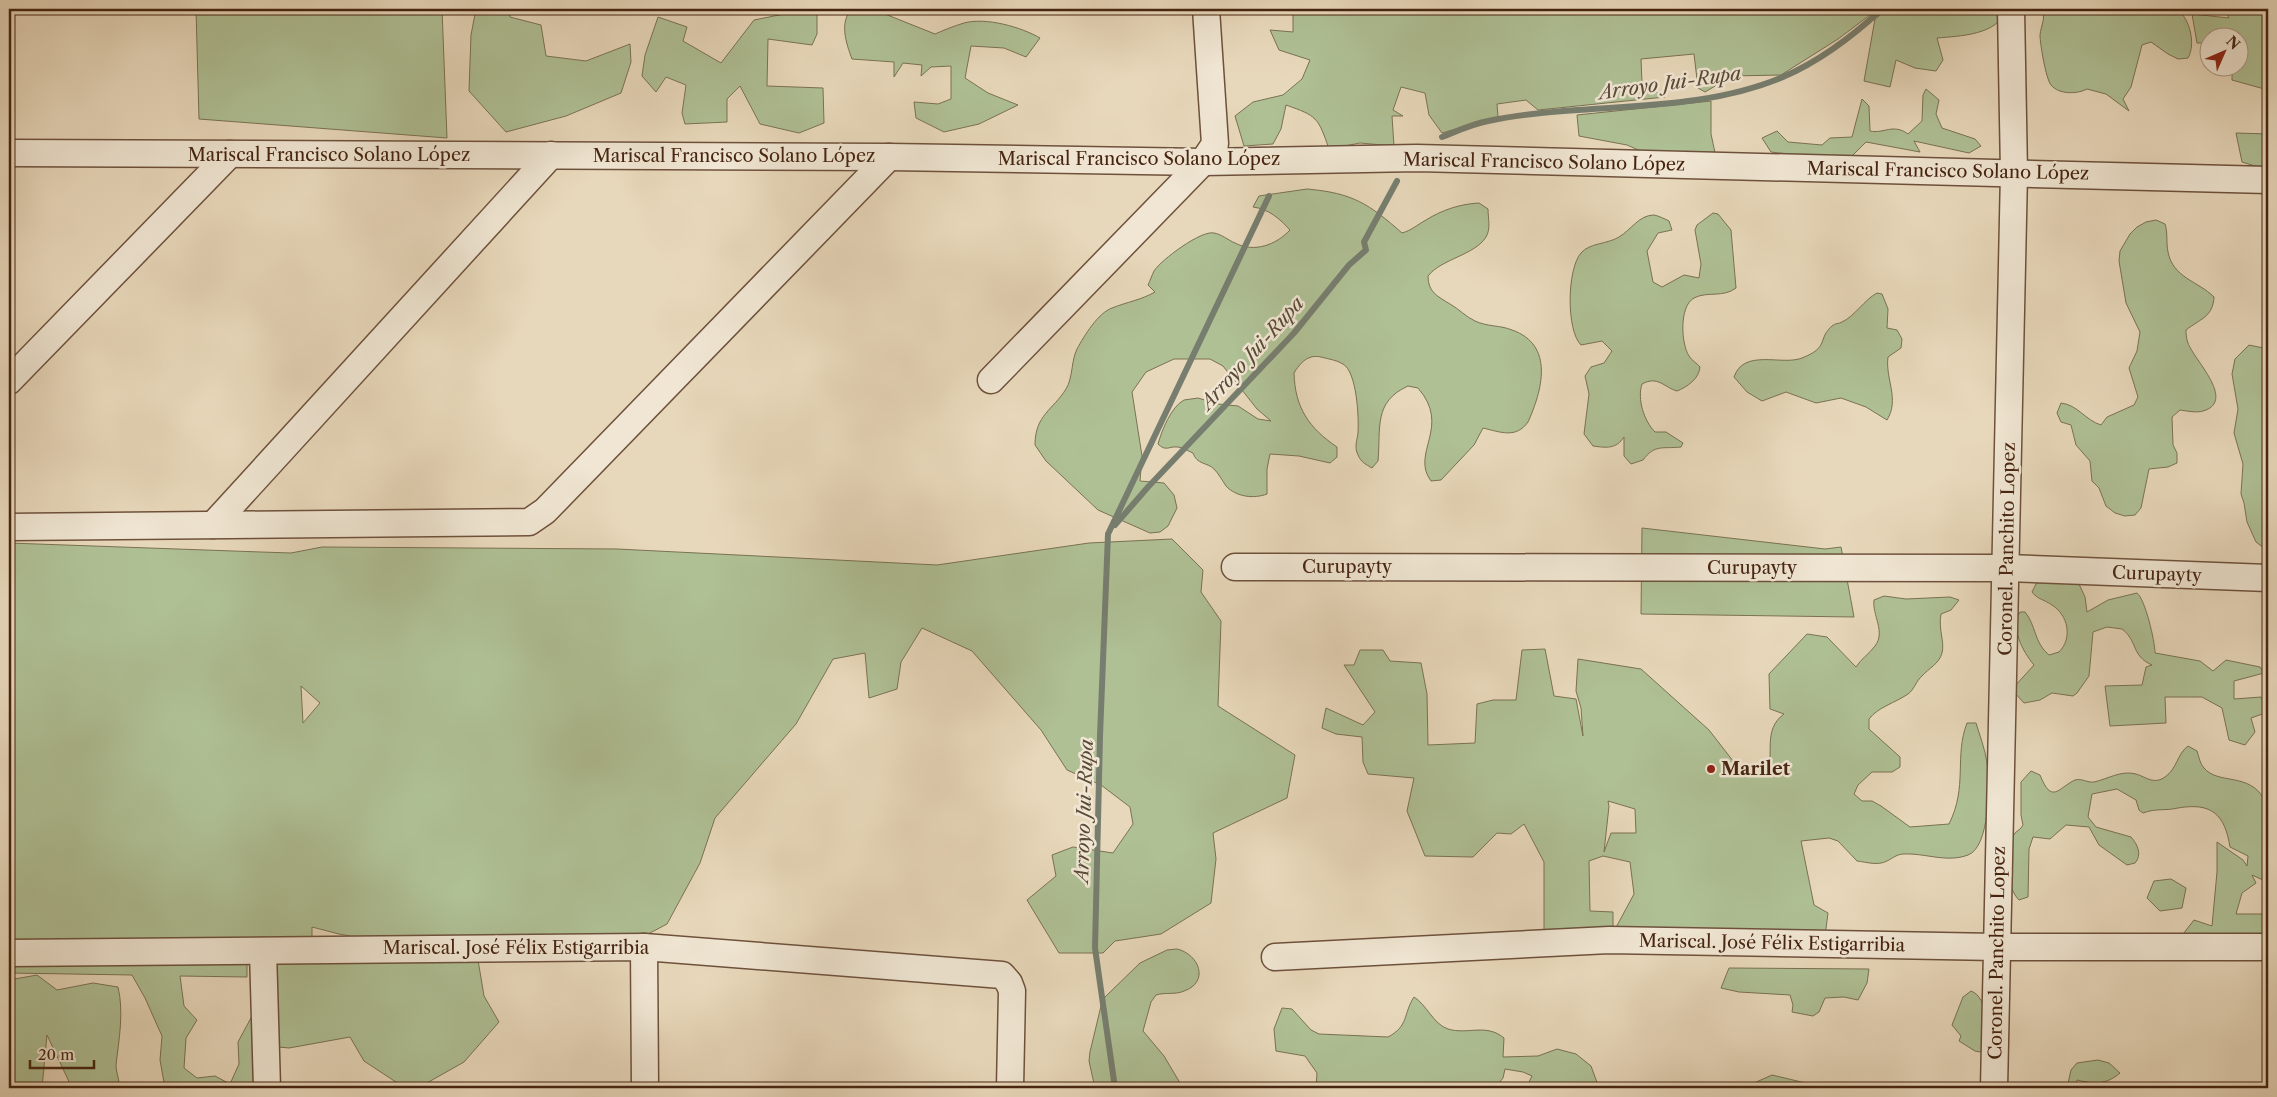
<svg xmlns="http://www.w3.org/2000/svg" width="2277" height="1097" font-family="'Libre Caslon Text',serif">
  <style>
    .green { fill: #afc095; stroke: #7a7253; fill-rule: evenodd }
    .lines { fill: none; stroke-linecap: round; stroke-linejoin: round }
    .stream { stroke: #777e6f; stroke-width: 6 }
    .minor-casing { stroke: #6e513c; stroke-width: 29 }
    .minor { stroke: #f0e6d3; stroke-width: 26 }
    .poi-dot { fill: #8f2418; stroke: #f0e6d3; stroke-width: 2 }
    .labels { text-anchor: middle; dominant-baseline: central; stroke-width: 5; stroke-linejoin: round; paint-order: stroke }
    .street-label { font-size: 18px; fill: #462411; stroke: #f0e6d3 }
    .poi-label { font-size: 18px; font-weight: bold; fill: #462411; stroke: #f0e6d3; text-anchor: start }
    .water-label { font-size: 19px; font-style: italic; fill: #5a4a38; stroke: #f0e6d3 }
  </style>
  <rect width="100%" height="100%" fill="#e8d8bb"/>
  <filter id="stains"><feTurbulence type="fractalNoise" baseFrequency=".004" numOctaves="4"/><feColorMatrix values="0 0 0 0 .2 0 0 0 0 .09 0 0 0 0 .02 0 0 0 .5 -.17"/></filter>
  <radialGradient id="worn" r=".72"><stop offset=".6" stop-color="#630" stop-opacity="0"/><stop offset="1" stop-color="#630" stop-opacity=".3"/></radialGradient>
  <g class="green">
    <path d="M196,9H442L447,138L199,119Z"/>
    <path d="M476,9H510V17L541,25L546,56L586,61L630,44L631,62L621,93L566,116L506,132L469,91L471,35Z"/>
    <path d="M794,9H817V34L812,45L768,39L767,86L823,88L824,123L799,133L760,124L740,86L727,99V122L685,124L682,113L686,85L666,77L656,92L642,76L645,55L658,17L687,27L683,41L721,63L754,20L794,12Z"/>
    <path d="M852,9H884L885,14L935,34C944,30 954,26 964,23C986,17 1021,27 1040,38L1026,57L1004,48L971,46L965,78L988,93L1018,105L979,124L944,132L916,118L914,102L938,104L951,99V66L931,67L921,76L922,65L903,63L894,77V62L852,59C846,43 839,22 852,9Z"/>
    <path d="M1293,9H1878L1838,39L1781,75L1732,76L1705,92L1698,88L1694,54L1641,59L1642,83L1665,97L1538,110L1526,100L1497,104L1498,117L1442,133L1429,115L1425,93L1401,87L1393,110L1403,116H1392L1394,146L1360,143L1329,149C1318,117 1317,116 1286,105L1281,129L1273,144L1244,146L1235,116L1253,102L1283,95L1302,79L1310,60L1279,50L1270,30L1293,32Z"/>
    <path d="M1888,9H2006C1999,35 1960,36 1937,38L1943,60L1936,71L1915,68L1896,60L1890,87L1864,81L1875,19Z"/>
    <path d="M2042,9H2177C2190,19 2196,44 2188,58L2178,59L2168,54L2151,42L2142,45L2131,87L2123,99L2129,111L2106,94L2087,89C2078,94 2059,95 2051,85C2046,79 2040,44 2040,35C2041,25 2046,19 2042,9Z"/>
    <path d="M2224,9H2268V90L2232,80V68H2240V38H2210L2209,43H2197L2192,14L2229,18Z"/>
    <path d="M1926,89L1939,100L1936,114L1942,128L1975,139L1981,146L1969,153L1914,141L1920,152L1866,142L1847,161L1771,152L1762,138L1777,131L1788,142L1822,145L1830,138L1852,137L1862,99L1869,106L1870,131C1884,134 1893,123 1908,134L1922,121L1923,95Z"/>
    <path d="M1711,101V134L1717,162L1663,161L1627,145L1579,136L1577,115Z"/>
    <path d="M2236,133L2268,134V170L2242,162Z"/>
    <path d="M1307,189C1353,193 1369,204 1402,233C1412,230 1417,225 1426,220C1442,210 1460,204 1479,203L1488,209C1488,218 1491,229 1486,237C1475,255 1441,259 1428,276C1428,292 1437,296 1450,304C1459,309 1466,317 1475,321C1488,327 1500,325 1512,330C1555,345 1542,391 1528,422C1516,439 1500,432 1483,428L1474,445L1441,480L1431,481C1410,453 1452,427 1418,388L1408,386C1373,402 1381,428 1378,461L1372,468C1365,464 1361,462 1358,455C1354,447 1357,441 1358,433C1359,418 1357,372 1343,364C1337,360 1328,359 1321,357C1308,354 1300,363 1294,373C1295,408 1309,428 1337,447V457L1330,463L1299,456L1270,454L1267,469V494C1254,499 1236,497 1226,486C1222,480 1219,474 1214,469C1207,462 1197,465 1193,453C1188,451 1182,447 1177,447C1169,446 1166,452 1158,444C1162,430 1171,407 1184,400L1198,398L1218,404L1238,406L1258,419L1271,421L1257,409L1223,366L1210,359H1174L1146,372L1132,392L1142,456L1140,481L1164,483L1174,495L1177,508L1168,526L1160,532L1150,533L1098,510L1046,461L1035,445C1035,415 1053,410 1066,389C1073,378 1071,361 1077,349C1084,336 1098,313 1112,308C1127,302 1141,300 1155,292L1148,285C1150,281 1152,275 1154,271C1161,260 1201,230 1214,233C1221,234 1228,240 1235,243C1254,253 1276,245 1290,230C1280,219 1269,209 1253,207L1259,196Z"/>
    <path d="M1713,213L1718,214L1731,230L1736,288C1723,298 1707,291 1694,298C1679,306 1681,344 1689,356C1692,361 1697,363 1700,367C1699,379 1687,387 1677,391C1665,388 1658,375 1642,384C1637,399 1644,421 1655,432H1666L1683,443L1681,447C1662,449 1655,444 1643,460L1631,464L1624,456V437C1616,449 1607,448 1593,446L1584,434L1589,394L1585,376L1591,367L1604,363L1612,351L1602,341L1581,345C1566,330 1567,269 1581,253C1589,243 1608,244 1619,237C1631,230 1639,215 1654,215C1659,216 1665,219 1669,221L1672,230L1658,233L1647,251L1653,282L1662,287L1684,275L1699,278L1701,264L1695,230L1697,225Z"/>
    <path d="M2156,220L2165,224C2168,233 2166,242 2168,252C2173,278 2198,281 2214,297C2213,317 2200,319 2186,330C2186,337 2187,343 2191,349C2198,363 2235,402 2203,411C2197,413 2187,411 2180,410L2172,417L2173,445L2177,453V463L2168,467L2149,469L2141,508L2135,515L2125,516L2115,513L2106,506L2099,488L2092,481L2090,461L2076,445L2071,425L2061,422L2057,413L2061,403C2078,405 2085,420 2101,425L2107,417L2134,405L2138,397L2129,368L2137,351L2140,332L2126,303L2119,261L2120,251L2130,234L2137,227L2146,222Z"/>
    <path d="M1877,293L1882,294L1888,309L1887,328L1897,330L1902,339L1901,348L1888,357C1885,379 1900,399 1887,420L1866,407L1841,398L1816,403L1786,392L1762,401L1747,392L1734,377C1744,348 1782,366 1802,358C1830,347 1817,339 1832,326C1835,323 1839,324 1842,322C1855,316 1864,300 1877,293Z"/>
    <path d="M2249,345L2268,349V392L2266,397L2268,411V479L2264,483L2268,500L2264,507L2268,510V551L2256,542L2247,522L2244,503L2241,494L2243,464L2234,433L2238,409L2232,374L2235,359Z"/>
    <path d="M1642,528L1825,549L1841,547L1854,617L1641,614Z"/>
    <path d="M1172,539L1203,570L1201,592L1221,621L1218,706L1295,755L1287,798L1213,833L1216,859L1211,903L1161,934L1115,941L1103,953H1059L1027,900L1056,876L1052,855L1073,847L1113,853L1133,824L1130,807L1101,785L1067,770L1041,730L972,651L922,628L901,662L897,689L869,698L865,653L833,659L796,724L715,818L700,863L667,924L612,953L478,960L484,996L499,1022L464,1062L418,1088H405L364,1061L350,1037L289,1048L278,1047L259,1088H229L230,1085L223,1088H165L160,1060L162,1036L145,998L132,975L9,973V543L261,552L291,553L322,547L617,549L937,565L1089,543ZM301,686L320,703L303,723ZM312,927L339,934L474,959L269,957L252,1016L238,1042L239,1064L230,1084L215,1076L197,1078L184,1068L186,1038L197,1020L184,1006L180,976L247,977V939L312,937Z"/>
    <path d="M2054,576L2078,582L2085,597L2087,612L2108,600L2137,593C2145,599 2155,641 2155,653L2200,661L2213,671L2226,660L2260,667L2264,673L2234,681V699L2261,697L2268,712L2251,718L2255,732L2245,745L2229,740L2222,708L2202,697H2165L2166,723L2110,726L2105,686L2142,685L2146,667L2152,665C2131,656 2138,641 2122,629L2107,627L2093,632L2089,676L2077,693L2073,696L2052,693L2040,700L2024,703L2015,693L2014,687L2034,665C2023,652 2010,628 2020,612H2025C2036,625 2034,643 2049,655L2059,652C2073,638 2068,615 2052,605C2045,600 2037,599 2032,592L2036,584Z"/>
    <path d="M1884,596L1906,599L1950,597L1959,600L1951,610L1941,614C1938,629 1945,642 1942,653C1939,664 1929,668 1922,676C1916,681 1914,690 1908,694C1895,703 1878,707 1869,719V729L1900,757V767L1892,772H1872L1858,785L1854,794L1862,801H1872L1881,806L1910,827L1949,824C1968,786 1954,757 1967,723H1976C1980,736 1985,749 1987,763C1990,783 1990,847 1968,855C1947,863 1925,853 1904,854C1897,854 1893,858 1887,861C1878,866 1866,862 1857,861L1838,841L1829,838L1801,841L1814,905L1828,913L1824,944L1544,930V862L1524,824L1511,834L1497,833L1473,857L1425,856L1407,811L1414,778L1368,774L1363,762L1362,737L1336,734L1322,728L1326,708L1363,725L1375,712L1344,665H1354L1360,650H1383L1390,661L1421,663L1427,694L1428,745L1475,743L1477,704L1493,700H1516L1522,650L1545,649L1554,696L1576,699L1583,736L1581,708L1576,691L1578,659L1641,669L1709,730L1740,770L1749,768L1758,774L1767,777C1775,755 1762,730 1784,714L1770,709L1769,674L1807,634L1827,637L1856,667C1861,659 1869,654 1875,646C1886,632 1872,615 1874,600ZM1608,801L1635,809L1636,833H1611L1604,852L1609,806ZM1603,856L1630,862L1634,894L1613,933V912L1590,911L1589,861Z"/>
    <path d="M2188,746L2197,751C2199,757 2200,764 2204,768C2218,785 2249,772 2264,799C2274,819 2268,865 2268,888L2263,880L2252,875L2256,883L2242,893L2236,914H2268V942L2183,934L2194,920L2212,926L2217,872V842L2243,860L2247,866L2248,856L2230,847C2225,815 2212,802 2178,808C2166,811 2156,808 2143,813L2139,810L2136,800L2117,789L2092,794L2088,817L2096,827L2131,837C2138,845 2142,855 2135,863L2127,865L2099,845L2089,827L2066,825L2050,839L2033,837L2029,849L2028,897L2019,900C2005,886 2006,854 2013,836C2015,831 2021,830 2023,825L2021,815V782L2031,771L2040,775C2052,805 2058,788 2075,780C2082,778 2087,783 2094,782C2108,779 2121,770 2136,774C2146,777 2154,785 2165,777C2177,769 2177,754 2188,746Z"/>
    <path d="M2171,879L2186,888L2182,908L2160,911L2147,898L2154,881Z"/>
    <path d="M1177,949C1199,954 1210,982 1184,991C1176,995 1165,992 1156,995L1151,1002L1143,1031L1164,1056L1183,1088H1095L1089,1061L1090,1052L1101,1006L1105,997L1140,963L1167,950Z"/>
    <path d="M1729,968L1869,969L1867,983L1858,1000L1844,997L1825,998L1819,1012L1813,1016L1792,1012L1793,1005L1790,995L1739,992L1721,988Z"/>
    <path d="M37,975L57,990L93,983L118,987C124,1012 119,1039 116,1065C116,1073 120,1080 119,1088H72L47,1035L42,1088H9V980Z"/>
    <path d="M1971,991C1990,998 1985,1033 1984,1049L1980,1052L1975,1051L1959,1041L1961,1036L1952,1025L1963,997Z"/>
    <path d="M1414,997C1427,1005 1433,1024 1448,1029C1468,1035 1486,1023 1504,1038L1503,1057L1538,1056L1557,1049L1576,1054L1591,1066L1599,1088H1526L1532,1076L1523,1072L1505,1069L1503,1078L1495,1088H1316L1317,1073L1305,1056L1276,1051L1274,1029L1282,1008L1292,1009L1311,1030L1319,1034L1388,1037C1409,1026 1403,1014 1414,997Z"/>
    <path d="M2098,1060L2109,1063L2120,1073C2106,1085 2094,1084 2077,1080L2075,1088H2067L2071,1070L2077,1063Z"/>
    <path d="M1772,1075L1814,1085L1813,1088H1698H1743Z"/>
  </g>
  <g class="lines">
    <g class="stream">
      <path d="M1442,137C1457,131 1472,124 1488,121C1585,101 1691,116 1783,77C1820,61 1853,36 1882,9"/>
      <path d="M1115,525L1148,487L1294,333L1349,265L1366,250L1364,242L1397,181"/>
      <path d="M1115,1088L1095,948L1100,736L1108,534L1269,196"/>
    </g>
    <g class="minor-casing">
      <g id="minor">
        <path d="M9,153L889,157L1203,162L1417,158L2268,180"/>
        <path d="M991,380L1203,162L1215,144L1206,9"/>
        <path d="M9,381L230,154"/>
        <path d="M213,525L551,155"/>
        <path d="M9,527L529,522L545,511L889,157"/>
        <path d="M1235,567L2007,568L2268,578"/>
        <path d="M644,947L645,1088"/>
        <path d="M263,951L267,1088"/>
        <path d="M9,953L644,947L1002,975L1009,983L1012,991L1010,1088"/>
        <path d="M1275,957L1609,940L1996,947H2268"/>
        <path d="M1994,1088L2014,173L2011,9"/>
      </g>
    </g>
    <use href="#minor" class="minor"/>
  </g>
  <circle class="poi-dot" cx="1711" cy="769" r="5"/>
  <g class="labels">
    <g class="street-label">
      <text x="329" y="155">Mariscal Francisco Solano López</text>
      <text x="734" y="156">Mariscal Francisco Solano López</text>
      <text x="1139" y="159">Mariscal Francisco Solano López</text>
      <text transform="translate(1544 162) rotate(1)">Mariscal Francisco Solano López</text>
      <text transform="translate(1948 171) rotate(1)">Mariscal Francisco Solano López</text>
      <text transform="translate(2007 549) rotate(-89)">Coronel. Panchito Lopez</text>
      <text x="1347" y="567">Curupayty</text>
      <text x="1752" y="568">Curupayty</text>
      <text transform="translate(2157 574) rotate(2)">Curupayty</text>
      <text transform="translate(1772 943) rotate(1)">Mariscal. José Félix Estigarribia</text>
      <text x="516" y="948">Mariscal. José Félix Estigarribia</text>
      <text transform="translate(1997 953) rotate(-89)">Coronel. Panchito Lopez</text>
    </g>
    <g class="poi-label">
      <text x="1721" y="769">Marilet</text>
    </g>
    <g class="water-label">
      <text transform="translate(1670 83) rotate(-8)">Arroyo Jui-Rupa</text>
      <text transform="translate(1252 353) rotate(-48)">Arroyo Jui-Rupa</text>
      <text transform="translate(1084 811) rotate(-88)">Arroyo Jui-Rupa</text>
    </g>
  </g>
  <rect width="2277" height="1097" fill="none" stroke="#e8d8bb" stroke-width="30"/>
  <rect x="10" y="10" width="2257" height="1077" fill="none" stroke="#462411" stroke-width="2.5"/>
  <rect x="15" y="15" width="2247" height="1067" fill="none" stroke="#462411"/>
  <g transform="translate(2224 52) rotate(45)"><circle r="24" fill="#f0e6d3" stroke="#ac9885"/>
  <path d="M0-4L9 19L0 12L-9 19Z" fill="#8f2418"/>
  <text y="-8" font-size="14" font-weight="bold" text-anchor="middle" fill="#462411">N</text>
  </g>
  <path d="M30 1060v8h64v-8" fill="none" stroke="#462411" stroke-width="2.5"/>
  <text x="38" y="1060" font-size="15" fill="#462411" stroke="#f0e6d3" stroke-width="4" paint-order="stroke">20 m</text>
  <rect width="100%" height="100%" filter="url(#stains)"/>
  <rect width="100%" height="100%" fill="url(#worn)"/>
</svg>
